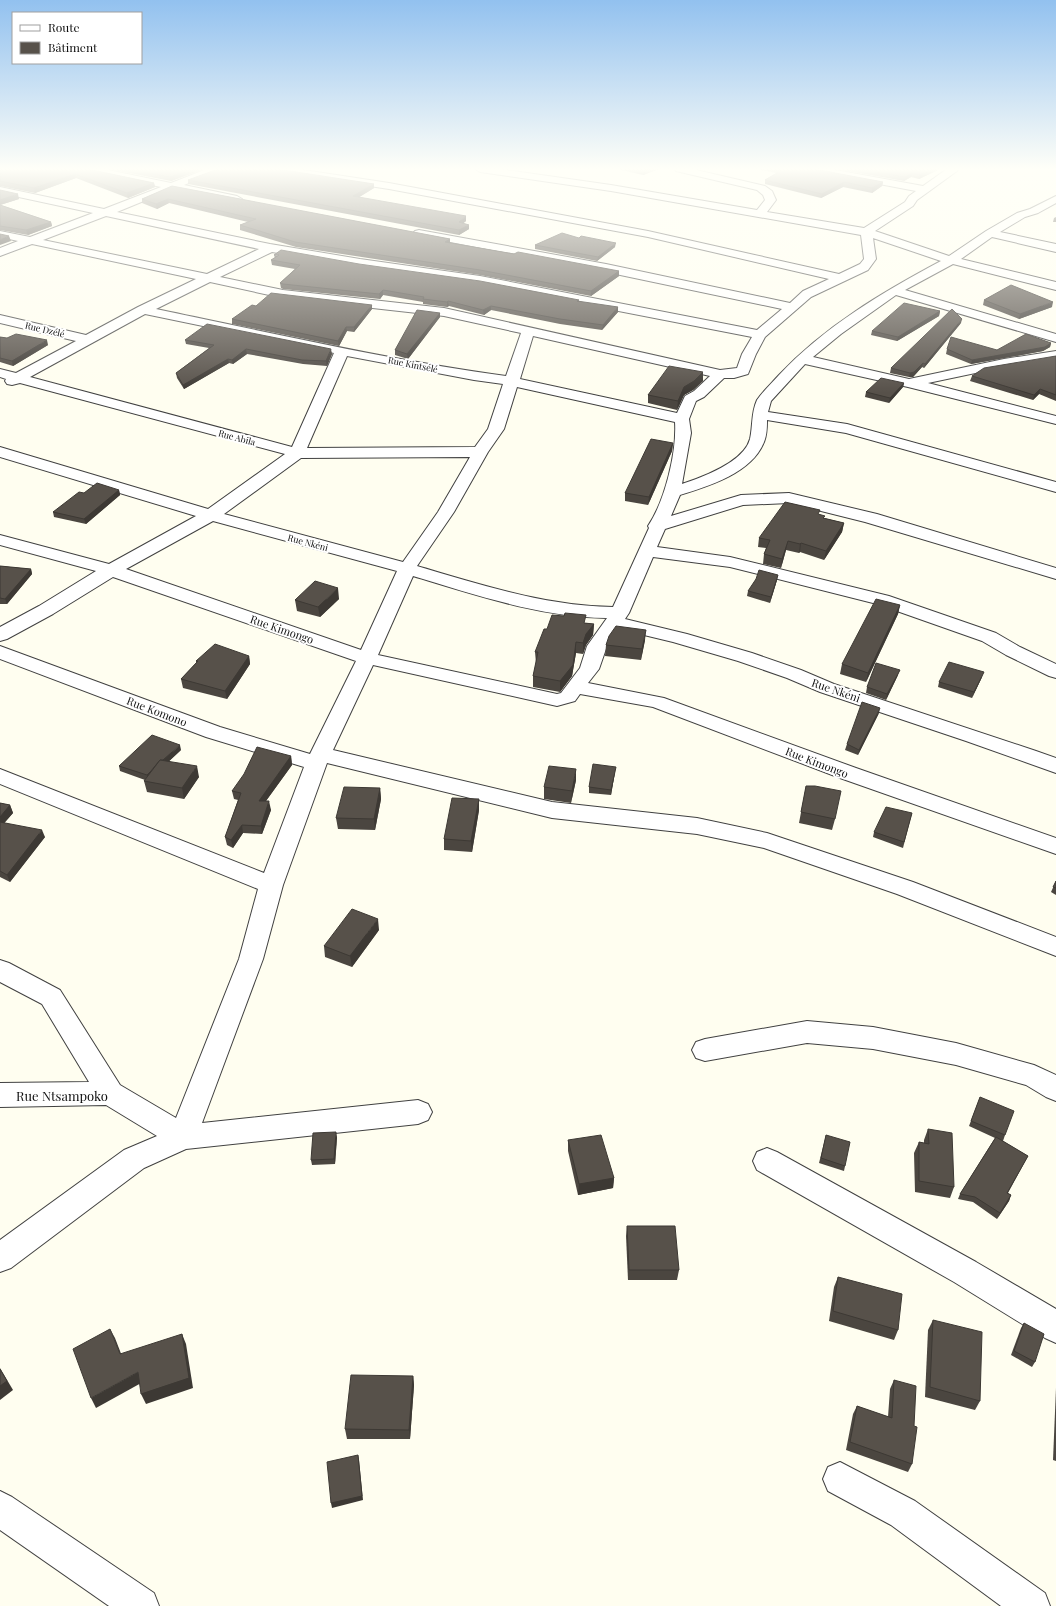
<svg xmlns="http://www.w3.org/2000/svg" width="1056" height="1606" font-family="'Playfair Display',serif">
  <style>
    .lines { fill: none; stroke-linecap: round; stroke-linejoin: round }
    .minor-casing { stroke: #414141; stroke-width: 2 }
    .minor { fill: #fff; fill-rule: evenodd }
    .wall { fill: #4b4640 }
    .shaded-wall { fill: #3d3934 }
    .building { fill: #57514a; stroke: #3d3934 }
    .labels { text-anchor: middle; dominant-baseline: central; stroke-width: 4; stroke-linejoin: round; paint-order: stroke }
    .far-street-label { font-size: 9px; fill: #0e0e0e; stroke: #fff }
    .street-label { font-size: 11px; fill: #0e0e0e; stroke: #fff }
    .near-street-label { font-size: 13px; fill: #0e0e0e; stroke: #fff }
  </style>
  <rect width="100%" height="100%" fill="#fffef0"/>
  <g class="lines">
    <g class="minor-casing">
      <g id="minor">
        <path d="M84,169H103L171,183L207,169H220L219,171L184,185L237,196L242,199L237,202L173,189L117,212L270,244L360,259L480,276L757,330L782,309L606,272L419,236L415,235L413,233L415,231L419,230L606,264L790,303L803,291L829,279L648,237L389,189L279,172L274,169H297L389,183L648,231L839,274L860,264L864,259L861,235L611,191L480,172L475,169H499L611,185L757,210L765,200L763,195L757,190L676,171L675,169H692L765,186L772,191L776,200L767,212L864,228L905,202L909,196L916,191L816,172L812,171L811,169H830L923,186L947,169H958L957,171L917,200L913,206L875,231L949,256L986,231L1017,213L1030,209L1056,196V203L1038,213L1025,217L1000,232L1056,244V252L992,237L961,259L1056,282V290L953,264L905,290L1056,334V342L896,295L841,334L813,357L909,379L1004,359L1056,351V359L1004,367L928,383L1056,416V424L908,387L805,364L771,401L768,412L847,424L1056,482V492L846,433L767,420C767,427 767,435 764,442C752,473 709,486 680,495L671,516L741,495L789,493L877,514L1056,568V579L865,522L789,503L743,505L665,529L657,547L730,557L889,596L996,633L1020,647L1056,664V678L1049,676L1006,655L982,641L877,604L730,567L653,557L629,613L625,619L687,634L752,653L801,670L834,684L1036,751L1056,758V773L966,741L820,692L787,678L738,661L673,642L619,629L607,646L599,669L588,683L664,698L856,768L1056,838V854L840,778L653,707L580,694L575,701L557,706L373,665L333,750L552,802L697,818L767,833L913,882L1056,937V956L897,894L764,848L697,834L552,818L327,763L283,885L263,959L202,1123L418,1100L428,1104L432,1112L428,1120L418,1124L186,1149L144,1168L11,1268L0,1272V1240L124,1150L157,1136L106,1105L0,1107V1083L89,1082L42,1004L0,982V960L9,963L60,990L120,1085L176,1118L239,959L258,889L0,784V769L264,873L304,767L206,737L0,659V646L220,727L310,754L356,661L113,577L53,614L7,639L0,641V627L39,606L96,571L0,545V535L109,564L196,516L0,457V447L208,509L285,454L20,383L12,385L7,384L5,381L6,379L0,377V369L16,373L76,341L0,323V315L86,335L138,307L196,279L32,244L0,256V248L18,241L0,237V231L30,237L93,213L0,193V187L104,209L161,187L89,172ZM106,216L259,249L207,274L43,240ZM873,238L941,261C883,292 825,326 779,375C772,383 763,391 757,400C751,413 753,426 750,439C744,462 703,477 682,484L691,433L689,419L696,401L704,397L724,378H734L748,374L756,354L765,337L811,297L868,270L876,259ZM272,252L360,267L480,284L752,337L742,354L737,368L720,370L444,308L283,290L220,277ZM210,282L283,298L444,316L521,333L506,376C389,360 272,333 156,309ZM145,314L334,353L292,447L30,377ZM533,336L710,376L694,391L685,396L677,413L520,379ZM347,356L474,380L503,384L488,429L475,447L307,448ZM517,387L675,422C677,452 665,501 648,526L649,528L613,607C545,606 482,585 417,566L454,512L488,452L504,429ZM470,457L438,512L403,562L224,514L301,458ZM213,521L397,571L361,650L126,569ZM413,576C476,595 540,617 607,618L587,646L580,668L561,693L557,694L378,655Z"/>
        <path d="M807,1021L873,1027L956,1043L1034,1065L1056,1075V1101L1046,1097L1026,1085L956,1065L873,1049L807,1043L705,1061L696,1058L692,1050L696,1042L705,1039Z"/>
        <path d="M767,1148L777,1152L976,1262L1056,1309V1343L1045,1338L954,1282L757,1170L753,1161L757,1152Z"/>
        <path d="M840,1462L915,1501L1045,1593L1050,1606H1001L891,1525L828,1491L823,1479L828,1467Z"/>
        <path d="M0,1491L12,1497L154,1593L159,1606H109L0,1530Z"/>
      </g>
    </g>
    <use href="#minor" class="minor"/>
  </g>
  <g class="wall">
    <path d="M0,169H88L154,183L155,187L128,198L76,178L35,193L0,186Z"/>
    <path d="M108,169H204L171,181Z"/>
    <path d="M278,169L374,188L359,197L466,221L463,223L469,229L459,235L188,184V180Z"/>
    <path d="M617,169H659L643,175Z"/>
    <path d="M757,169H814L883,182L882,186L872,193L843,187L821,198L765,184V180L777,173Z"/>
    <path d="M836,169H940L919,179L911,177L904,181Z"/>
    <path d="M172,186L450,239V243L619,271V276L591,296L480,275L296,247L240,230V225L248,222L169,203L157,209L142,203V199Z"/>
    <path d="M0,190L19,199L0,205L51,222L52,226L28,235L0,230Z"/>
    <path d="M1056,217V222H1053L1054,218Z"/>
    <path d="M579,238L615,247L597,261L535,249V245Z"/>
    <path d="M274,255L579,301L618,312L602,330L560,324L491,310L484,315L449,306L447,307L423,304V302L383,295L380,299L283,289L281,288L280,283L295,269L272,265L271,260L275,258Z"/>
    <path d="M984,300L1052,307L1019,319L983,305Z"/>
    <path d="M256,306L372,309L354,332L347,331L339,346L232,324V319Z"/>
    <path d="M940,311L939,316L897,341L871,335L872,331Z"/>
    <path d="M440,313V317L408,359L395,355V350Z"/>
    <path d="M961,323L924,368L922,367L913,377H909L890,373L891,368Z"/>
    <path d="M0,337L48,345L13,366L0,362Z"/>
    <path d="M185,340L332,354L327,366L303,364L247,354L233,364L229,363L184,389L177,378L176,373L209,348L186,344Z"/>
    <path d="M1051,343L1050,347L1043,351L971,364L946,354L947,349L997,350Z"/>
    <path d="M1056,356V401L1039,394L1033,400L970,381L972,376Z"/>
    <path d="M703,372V381L693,390L684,395L677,410L648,403V395Z"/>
    <path d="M904,383L903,387L889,403L865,397L866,392Z"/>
    <path d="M673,443L672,451L648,505L625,501V493Z"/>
    <path d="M119,490L120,495L86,524L54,517L53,512L84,493Z"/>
    <path d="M819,515L824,518L844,523L842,532L824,560L800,552L799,553L786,550L781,568L763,564L764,554L766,548L758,547L759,538Z"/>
    <path d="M0,566L31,569L32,574L7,604H0Z"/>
    <path d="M777,580L770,603L747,596L748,591Z"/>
    <path d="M339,599L320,617L297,611L295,600Z"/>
    <path d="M900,605L898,614L866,682L840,674L842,664Z"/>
    <path d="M586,623L594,624L593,635L586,645L583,654L576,653L572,676L560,692L533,687V676L536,663L535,652L547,629Z"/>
    <path d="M645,640L641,660L605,656L606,645Z"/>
    <path d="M249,656L250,664L227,699L183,688L181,679L196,663V661Z"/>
    <path d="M898,675L886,700L866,693L867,687Z"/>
    <path d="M982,677L972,698L938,687L939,682Z"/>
    <path d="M879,713L858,755L845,750L847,744Z"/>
    <path d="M181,750L169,761L199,777L184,799L147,792L144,781L145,780L120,771L119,766Z"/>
    <path d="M291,756L292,765L266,801L271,810L262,834L243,833L233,848L227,845L225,837L238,800L234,799L232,791Z"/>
    <path d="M615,772L611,795L589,793V787Z"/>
    <path d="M576,780L571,803L544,799V787Z"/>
    <path d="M806,786L835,819L832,830L799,823Z"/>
    <path d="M380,788L381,799L375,830L338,829L336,818Z"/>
    <path d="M479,799V810L472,852L444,850V839Z"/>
    <path d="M0,803L10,805L13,813L4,823L45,837L10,882L0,877Z"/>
    <path d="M912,813L903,848L873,837L874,832Z"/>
    <path d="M1056,881V895L1051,892Z"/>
    <path d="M379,930L352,967L325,957L324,946Z"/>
    <path d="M980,1097L1005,1135L1003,1141L1028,1156L1008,1193L1011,1195L1009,1201L997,1219L973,1202L958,1199L960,1194L995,1138L969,1126Z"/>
    <path d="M928,1129L954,1187L950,1198L915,1192L914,1153L919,1142L924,1143V1140Z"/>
    <path d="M826,1135L845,1166L844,1171L819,1163Z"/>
    <path d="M337,1137L335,1164L312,1165L311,1160Z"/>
    <path d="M568,1140L614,1178L613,1188L578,1195L568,1151Z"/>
    <path d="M627,1226L679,1270L677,1280H628L626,1236Z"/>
    <path d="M838,1277L898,1330L894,1340L829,1321L834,1287Z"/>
    <path d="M933,1320L980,1401L975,1410L925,1397L928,1330Z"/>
    <path d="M1024,1323L1035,1362L1032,1367L1011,1355L1021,1328Z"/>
    <path d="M413,1376L414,1385L410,1439H347L345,1429Z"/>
    <path d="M894,1380L914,1426L912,1464L908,1472L846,1450L853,1414L857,1406L888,1417L890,1389Z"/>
    <path d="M1056,1388V1461L1053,1460Z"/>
  </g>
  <g class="shaded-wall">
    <path d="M192,169H204L171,181L170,177Z"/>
    <path d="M649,169H659L643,175V171Z"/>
    <path d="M932,169H940L919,179L920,175Z"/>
    <path d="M912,173L911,177L904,181L905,177Z"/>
    <path d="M75,174L76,178L35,193L34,188Z"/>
    <path d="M844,182L843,187L821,198L822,194Z"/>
    <path d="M883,182L882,186L872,193V188Z"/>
    <path d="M154,183L155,187L128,198L127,193Z"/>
    <path d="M374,184V188L353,201V196Z"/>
    <path d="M18,194L19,199L0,205V200Z"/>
    <path d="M168,199L169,203L157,209L156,204Z"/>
    <path d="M466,216V221L459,227V222Z"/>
    <path d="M51,222L52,226L28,235L26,230Z"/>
    <path d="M469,225V229L459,235V230Z"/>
    <path d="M9,236L11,241L0,245V240Z"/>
    <path d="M450,239V244L445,242Z"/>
    <path d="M616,243L615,247L597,261L598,257Z"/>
    <path d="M619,271V276L591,296V291Z"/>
    <path d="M383,290V295L380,299L379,294Z"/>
    <path d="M448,301L449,306L447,307V302Z"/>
    <path d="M1053,302L1052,307L1019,319L1020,314Z"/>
    <path d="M372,305V309L354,332V327Z"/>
    <path d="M491,306V310L484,315L483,310Z"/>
    <path d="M618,307V312L602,330L603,325Z"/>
    <path d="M940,311L939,316L897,341L898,337Z"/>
    <path d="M440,313V317L408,359L407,354Z"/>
    <path d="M962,319L961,323L924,368L925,364Z"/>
    <path d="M346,327L347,331L339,346L338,341Z"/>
    <path d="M47,340L48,345L13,366L12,361Z"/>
    <path d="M1051,343L1050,347L1043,351L971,364L972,360Z"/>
    <path d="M246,349L247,354L233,364L232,360Z"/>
    <path d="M331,349L332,354L327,366L326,361Z"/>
    <path d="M228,359L229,363L184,389L183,385Z"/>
    <path d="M923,363L922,367L913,377H909L910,373Z"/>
    <path d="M703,372V381L693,390L684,395L677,410L678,401L684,387Z"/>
    <path d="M904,383L903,387L889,403L890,398Z"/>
    <path d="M1040,389L1039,394L1033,400L1034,395Z"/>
    <path d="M673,443L672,451L648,505L649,497Z"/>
    <path d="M119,490L120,495L86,524L84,519Z"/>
    <path d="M844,523L842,532L824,560L826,551Z"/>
    <path d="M788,541L786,550L781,568L782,559Z"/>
    <path d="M801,543L800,552L799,553L800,544Z"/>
    <path d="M31,569L32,574L7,604L5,599Z"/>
    <path d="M778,575L777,580L770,603L771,597Z"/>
    <path d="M338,588L339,599L320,617L318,607Z"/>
    <path d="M900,605L898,614L866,682L868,673Z"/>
    <path d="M594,624L593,635L586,645L583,654V643L586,634Z"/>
    <path d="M646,630L645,640L641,660L642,649Z"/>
    <path d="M576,642V653L572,676L560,692V681Z"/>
    <path d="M249,656L250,664L227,699L225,691Z"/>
    <path d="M900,670L898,675L886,700L887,694Z"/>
    <path d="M984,672L982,677L972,698L974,692Z"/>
    <path d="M880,708L879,713L858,755L859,750Z"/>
    <path d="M180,745L181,750L148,781L147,775Z"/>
    <path d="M291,756L292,765L260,809L259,801Z"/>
    <path d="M197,766L199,777L184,799L182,788Z"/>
    <path d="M616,767L615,772L611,795V790Z"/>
    <path d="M576,769V780L571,803L572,791Z"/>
    <path d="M380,788L381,799L375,830L374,819Z"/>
    <path d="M479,799V810L472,852L471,841Z"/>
    <path d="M269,801L271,810L262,834L261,826Z"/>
    <path d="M10,805L13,813L0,828V817Z"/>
    <path d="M242,825L243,833L233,848L231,840Z"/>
    <path d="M42,830L45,837L10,882L7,875Z"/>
    <path d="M378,919L379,930L352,967L350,956Z"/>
    <path d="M336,1132L337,1137L335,1164L334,1159Z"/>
    <path d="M614,1178L613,1188L578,1195L579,1184Z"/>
    <path d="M1011,1195L1009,1201L997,1219L1000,1213Z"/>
    <path d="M110,1329L115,1338L125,1364L120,1354Z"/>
    <path d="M182,1334L186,1344L193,1388L146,1404L141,1394Z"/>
    <path d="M0,1368L13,1390L0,1400Z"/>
    <path d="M138,1372L143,1382L96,1408L91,1398Z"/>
    <path d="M413,1376L414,1385L410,1439L409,1430Z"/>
    <path d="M358,1455L359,1460L363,1500L332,1508L331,1503Z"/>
  </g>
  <g class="building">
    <path d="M0,169H87L154,183L127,193L75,174L34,188L0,181Z"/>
    <path d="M128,169H192L170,177Z"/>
    <path d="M218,169H277L374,184L353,196L466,216L459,222L469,225L459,230L188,180Z"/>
    <path d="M634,169H649L643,171Z"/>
    <path d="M775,169H814L883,182L872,188L844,182L822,194L765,180L782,170Z"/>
    <path d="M860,169H932L920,175L912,173L905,177Z"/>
    <path d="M172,186L450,239L445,242L514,254L518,252L619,271L591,291L480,270L295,242L240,225L256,219L168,199L156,204L142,199Z"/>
    <path d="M0,190L18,194L0,200Z"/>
    <path d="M0,205L51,222L26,230L0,226Z"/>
    <path d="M562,233L579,238L581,236L616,243L598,257L535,245Z"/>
    <path d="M0,234L9,236L0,240Z"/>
    <path d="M281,250L359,264L480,281L579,300L577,301L618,307L603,325L560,319L491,306L483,310L448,301L447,302L423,299L424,297L383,290L379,294L283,284L280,283L300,265L271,260L279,255H274Z"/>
    <path d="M1011,285L1053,302L1020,314L984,300Z"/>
    <path d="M271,293L372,305L354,327H346L338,341L232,319L252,305L256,306Z"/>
    <path d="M904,303L940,311L898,337L872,331Z"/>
    <path d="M952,309L962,319L925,364L923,363L914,372L910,373L891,368Z"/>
    <path d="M417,310L440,313L407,354L395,350Z"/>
    <path d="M207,324L331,349L326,361L302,360L246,349L232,360L228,359L183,385L176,373L214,345L185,340Z"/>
    <path d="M16,334L47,340L12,361L0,358V337L7,338Z"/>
    <path d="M1026,334L1051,343L1045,347L972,360L947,349L951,337L997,350Z"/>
    <path d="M1056,356V395L1040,389L1034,395L972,376L984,368Z"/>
    <path d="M669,366L703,372L694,381L684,387L678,401L648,395Z"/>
    <path d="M881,378L904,383L890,398L866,392Z"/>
    <path d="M651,439L673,443L649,497L625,493Z"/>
    <path d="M97,483L119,490L84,519L53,512L79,492L84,493Z"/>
    <path d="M785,502L820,510L818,514L825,516L823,518L844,523L826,551L801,543L800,544L788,541L782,559L764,554L770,540L759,538Z"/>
    <path d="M0,566L31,569L5,599L0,598Z"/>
    <path d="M759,570L778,575L771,597L748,591L756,579Z"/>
    <path d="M315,581L338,588L318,607L295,600Z"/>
    <path d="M876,599L900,605L868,673L842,664Z"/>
    <path d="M565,613L586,615L584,623L594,624L586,634L583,643L576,642L573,665L560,681L533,676L538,652H535L544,629H547L552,615L564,616Z"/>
    <path d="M616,626L646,630L642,649L606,645L609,636Z"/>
    <path d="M215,644L249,656L225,691L181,679L198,661H196Z"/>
    <path d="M949,662L984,672L974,692L939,682Z"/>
    <path d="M876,663L900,670L887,694L867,687Z"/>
    <path d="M862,702L880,708L859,750L847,744Z"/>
    <path d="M152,735L180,745L163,760H160L151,771L147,775L119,766Z"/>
    <path d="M257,747L291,756L259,801H269L261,826L242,825L231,840L225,837L241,793L232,791L244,774Z"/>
    <path d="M160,760L197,766L182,788L144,781Z"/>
    <path d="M593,764L616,767L611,790L589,787Z"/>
    <path d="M549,766L576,769L572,791L544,787Z"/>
    <path d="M806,786H815L841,791L835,819L801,812Z"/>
    <path d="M344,787L380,788L374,819L336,818Z"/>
    <path d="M452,798L479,799L471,841L444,839Z"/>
    <path d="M0,803L10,805L0,817Z"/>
    <path d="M886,807L912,813L904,842L874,832Z"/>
    <path d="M0,822L42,830L7,875L0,871Z"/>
    <path d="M1056,881V888L1053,887Z"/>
    <path d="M352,909L378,919L350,956L324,946Z"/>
    <path d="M980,1097L1014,1111L1005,1135L971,1121Z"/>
    <path d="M928,1129L952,1133L954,1187L919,1181V1142L929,1144Z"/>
    <path d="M336,1132L334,1159L311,1160L313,1133Z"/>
    <path d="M601,1135L614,1178L579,1184L568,1140Z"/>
    <path d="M826,1135L850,1142L845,1166L821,1158Z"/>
    <path d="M996,1137L1028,1156L1007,1193L1011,1195L1000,1213L975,1197L960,1194Z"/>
    <path d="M627,1226H675L679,1270H629Z"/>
    <path d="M838,1277L902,1294L898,1330L833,1311Z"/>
    <path d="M933,1320L982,1332L980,1401L930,1387Z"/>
    <path d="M1024,1323L1044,1334L1035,1362L1014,1351Z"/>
    <path d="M110,1329L120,1354L182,1334L189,1378L141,1394L138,1372L91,1398L73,1349Z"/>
    <path d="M0,1369L7,1381L0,1386Z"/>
    <path d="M351,1375L413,1376L409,1430L345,1429Z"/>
    <path d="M894,1380L916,1386L914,1426L917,1427L912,1464L850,1442L857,1406L892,1418Z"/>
    <path d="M358,1455L362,1496L331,1503L327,1462Z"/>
  </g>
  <linearGradient id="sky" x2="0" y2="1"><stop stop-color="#92c1ef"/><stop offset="0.43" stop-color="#fffff8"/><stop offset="1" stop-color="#fffff8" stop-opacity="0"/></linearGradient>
  <rect width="1056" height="393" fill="url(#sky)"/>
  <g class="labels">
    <g class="far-street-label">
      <text transform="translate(45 329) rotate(13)">Rue Dzélé</text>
      <text transform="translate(413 364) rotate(11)">Rue Kintsélé</text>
      <text transform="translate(237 437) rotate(15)">Rue Abila</text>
      <text transform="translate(308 542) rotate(15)">Rue Nkéni</text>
    </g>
    <g class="street-label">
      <text transform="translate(282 629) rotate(19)">Rue Kimongo</text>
      <text transform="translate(836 690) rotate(19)">Rue Nkéni</text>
      <text transform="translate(157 711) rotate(21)">Rue Komono</text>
      <text transform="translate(817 762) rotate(21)">Rue Kimongo</text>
    </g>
    <g class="near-street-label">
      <text x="62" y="1095">Rue Ntsampoko</text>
    </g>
  </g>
  <rect x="12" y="12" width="130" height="52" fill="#ffffff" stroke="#9f9f9f"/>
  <rect x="20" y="25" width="20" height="6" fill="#ffffff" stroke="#9f9f9f"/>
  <text x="48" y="32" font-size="12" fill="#0e0e0e">Route</text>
  <rect x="20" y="42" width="20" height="12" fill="#57514a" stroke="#9f9f9f"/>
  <text x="48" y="52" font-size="12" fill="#0e0e0e">Bâtiment</text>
</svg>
